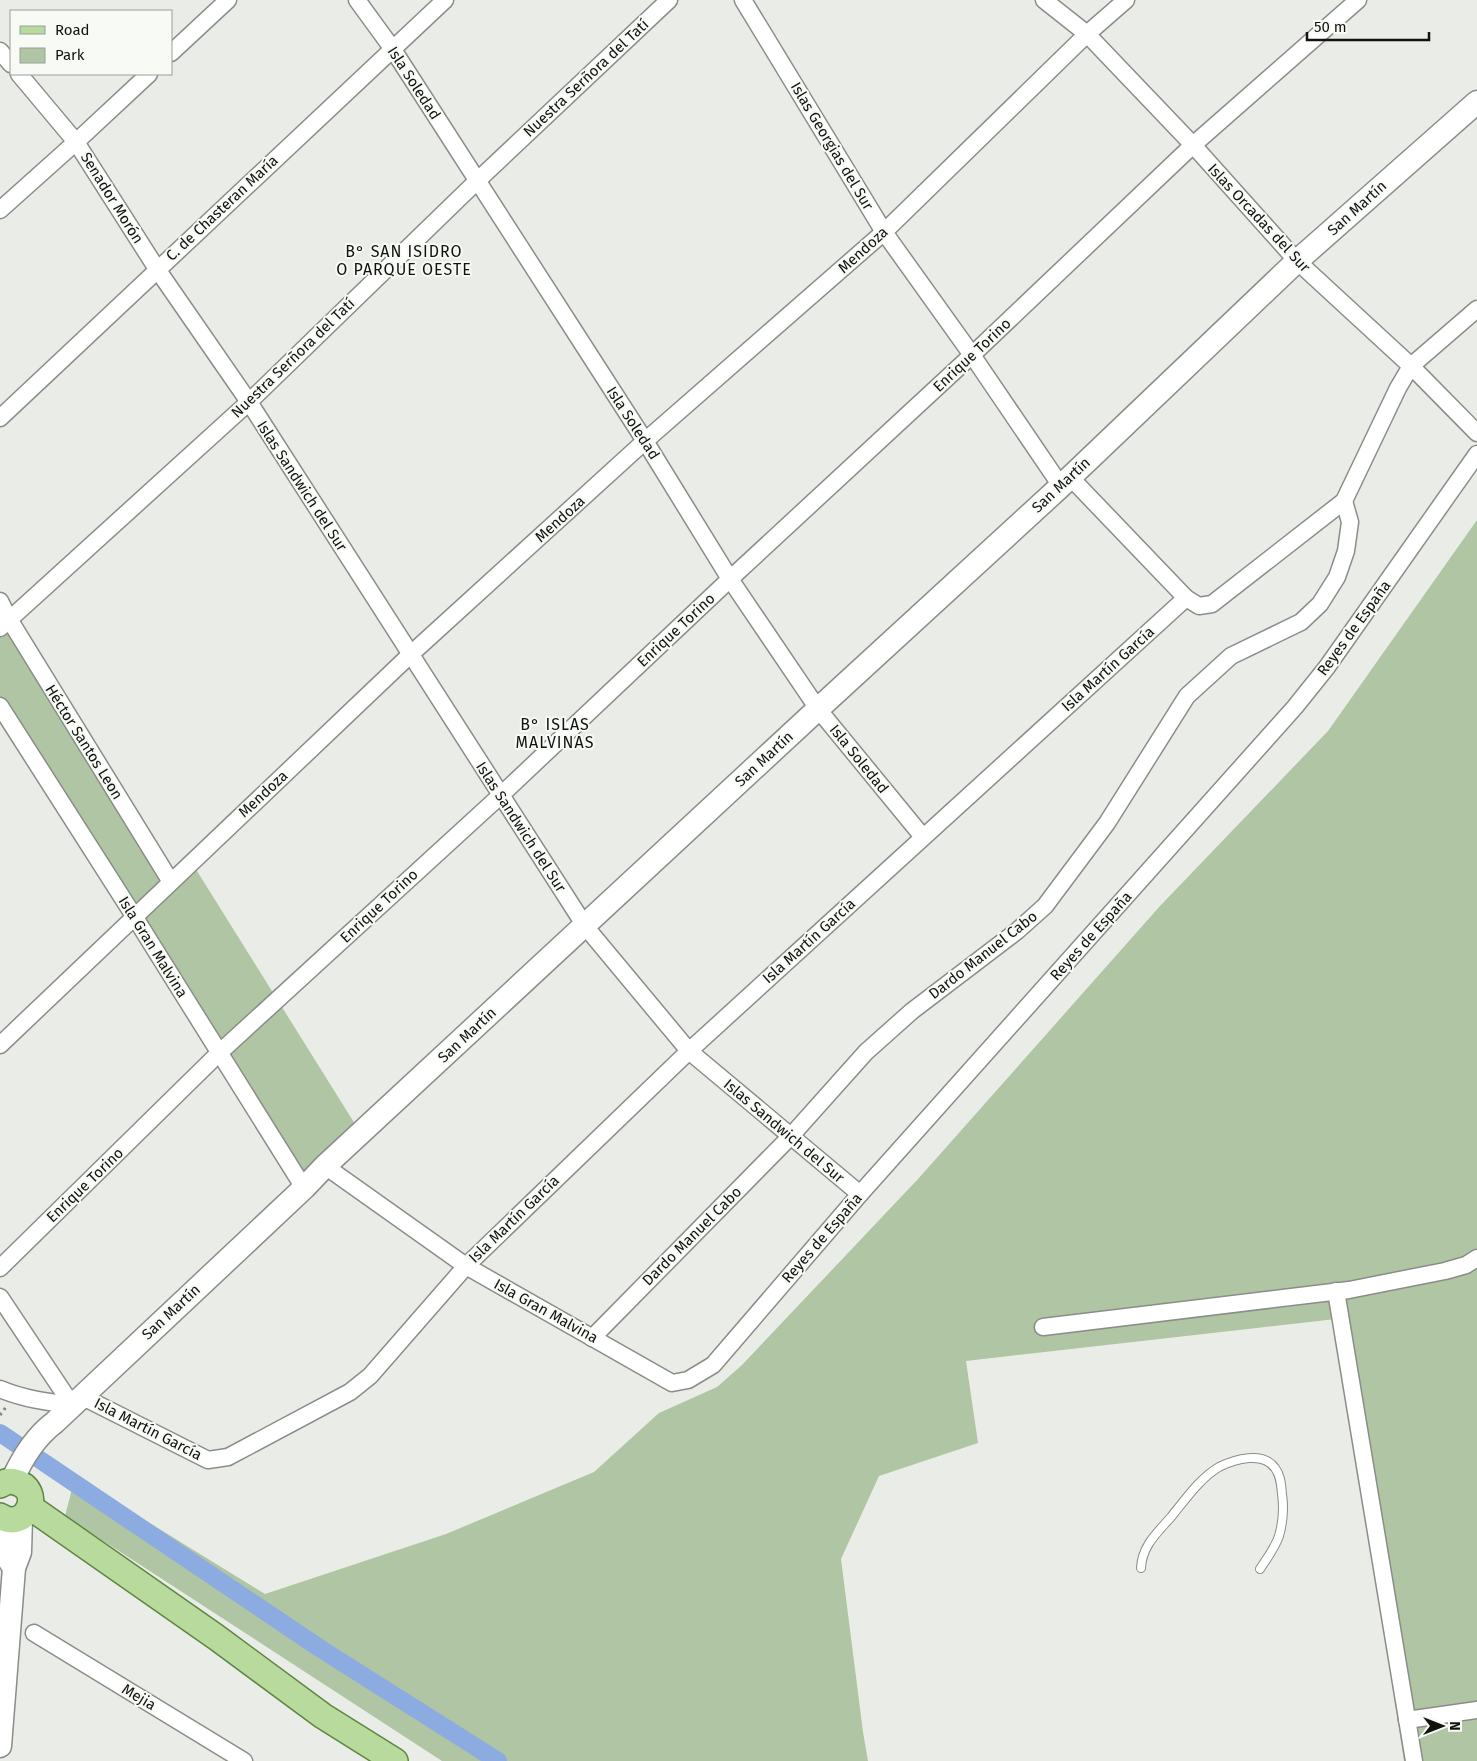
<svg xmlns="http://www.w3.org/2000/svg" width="1477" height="1761" font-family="'Fira Sans',sans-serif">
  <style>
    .green { fill: #b0c5a3 }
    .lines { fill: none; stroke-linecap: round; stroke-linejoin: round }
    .canal { stroke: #8cabe1; stroke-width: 18 }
    .service-casing { stroke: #8a8d88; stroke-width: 10 }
    .minor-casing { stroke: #8a8d88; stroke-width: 19 }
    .secondary-casing { stroke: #8a8d88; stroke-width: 25 }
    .primary-casing { stroke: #5f8542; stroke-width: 28 }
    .path { stroke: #868884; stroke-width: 3; stroke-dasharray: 2.5 4; stroke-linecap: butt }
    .service { stroke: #fff; stroke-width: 8 }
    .minor { stroke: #fff; stroke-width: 16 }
    .secondary { stroke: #fff; stroke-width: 22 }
    .primary { stroke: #b8da9d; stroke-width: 25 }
    .labels { text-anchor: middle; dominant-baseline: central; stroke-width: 4; stroke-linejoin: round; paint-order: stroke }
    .street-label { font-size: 15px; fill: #121311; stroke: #f7faf5 }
    .neighbourhood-label { font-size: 16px; letter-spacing: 1px; fill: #121311; stroke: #f7faf5 }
  </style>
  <rect width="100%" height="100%" fill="#eaede7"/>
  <g class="green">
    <path d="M1477,520V1761H1404L1336,1319L966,1361L978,1443L879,1476L841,1559L863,1732L868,1761H442L65,1516L75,1477L265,1594L446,1534L594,1472L659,1413L717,1387L742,1365L918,1179L1160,906L1328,731Z"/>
    <path d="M0,603L171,883L192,863L360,1132L304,1186L0,705Z"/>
  </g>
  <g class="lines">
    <path class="canal" d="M0,1433L321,1649L498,1761"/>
    <g class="service-casing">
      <path id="service" d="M1141,1568C1142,1546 1157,1533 1171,1517C1185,1500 1200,1478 1219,1467C1235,1459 1263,1451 1275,1468C1281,1476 1281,1485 1282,1494C1284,1508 1283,1522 1279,1536C1275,1548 1267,1558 1260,1569"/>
    </g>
    <g class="minor-casing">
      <g id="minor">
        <path d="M357,0L392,48L645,441L730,579L818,709L923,837"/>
        <path d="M743,0L884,232L972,355L1061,486"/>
        <path d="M1044,0L1087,34L1193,145L1297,261L1411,366L1477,433"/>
        <path d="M0,51L11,64"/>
        <path d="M171,53L228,0"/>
        <path d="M19,74L76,142L157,269L249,402L585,926L689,1051L860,1194"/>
        <path d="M0,210L76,142L149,74"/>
        <path d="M0,418L445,0"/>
        <path d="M1070,477L1186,598"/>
        <path d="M0,601L9,619L171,882"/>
        <path d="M0,628L249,402L477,181L669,0"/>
        <path d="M0,706L134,916L304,1188"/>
        <path d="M0,1045L411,654L645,441L884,232L1087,34L1126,0"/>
        <path d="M325,1166L466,1266L672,1383L688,1380L713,1365L860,1194L1295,707L1327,667L1477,454"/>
        <path d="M0,1268L219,1053L501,795L730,579L972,355L1193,145L1358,0"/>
        <path d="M1336,1291L1414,1761"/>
        <path d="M0,1297L72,1405"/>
        <path d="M1043,1327L1349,1290L1445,1271L1466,1265L1477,1258"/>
        <path d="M592,1338L790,1137L866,1052L912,1011L1017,931L1045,906L1107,823L1187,696L1231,656L1301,622L1320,604L1337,577L1346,551L1350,522L1344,501"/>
        <path d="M0,1389C24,1399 47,1402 72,1405"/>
        <path d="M81,1396L208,1460L228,1457L350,1392L370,1376L466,1266L689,1051L1186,598L1199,606L1212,604L1344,501L1398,388L1411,366L1477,309"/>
        <path d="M34,1633L244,1761"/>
        <path d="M1407,1720L1477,1710"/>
      </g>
    </g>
    <g class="secondary-casing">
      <g id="secondary">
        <path d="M12,1481C22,1458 35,1437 55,1422L304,1188L325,1166L818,709L1061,486L1297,261L1477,102"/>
        <path d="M2,1518L5,1554L14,1568"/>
        <path d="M0,1746L14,1568L20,1552L21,1518"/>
      </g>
    </g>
    <g class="primary-casing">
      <g id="primary">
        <path d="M0,1485C5,1482 9,1480 15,1482C45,1489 27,1533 0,1516"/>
        <path d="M30,1507L216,1637L323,1716L395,1761"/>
      </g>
    </g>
    <path class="path" d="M0,1415L6,1407"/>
    <use href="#service" class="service"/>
    <use href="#minor" class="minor"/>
    <use href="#secondary" class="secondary"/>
    <use href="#primary" class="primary"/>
  </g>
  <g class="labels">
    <g class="street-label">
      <text transform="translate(586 78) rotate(-43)">Nuestra Serñora del Tatí</text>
      <text transform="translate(414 83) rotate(57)">Isla Soledad</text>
      <text transform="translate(832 146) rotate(59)">Islas Georgias del Sur</text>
      <text transform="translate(112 198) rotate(58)">Senador Morón</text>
      <text transform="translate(222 208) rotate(-43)">C. de Chasteran María</text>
      <text transform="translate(1357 208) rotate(-42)">San Martín</text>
      <text transform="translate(1259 218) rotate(47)">Islas Orcadas del Sur</text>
      <text transform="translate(863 250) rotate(-42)">Mendoza</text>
      <text transform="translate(972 355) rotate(-43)">Enrique Torino</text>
      <text transform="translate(293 358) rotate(-44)">Nuestra Serñora del Tatí</text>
      <text transform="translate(633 423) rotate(57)">Isla Soledad</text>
      <text transform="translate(1061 485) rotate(-43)">San Martín</text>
      <text transform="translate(302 486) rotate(57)">Islas Sandwich del Sur</text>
      <text transform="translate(560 519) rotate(-42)">Mendoza</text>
      <text transform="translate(1354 628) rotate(-54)">Reyes de España</text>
      <text transform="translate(676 630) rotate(-43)">Enrique Torino</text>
      <text transform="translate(1108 669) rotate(-42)">Isla Martín García</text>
      <text transform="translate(84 742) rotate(58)">Héctor Santos Leon</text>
      <text transform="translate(764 759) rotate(-43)">San Martín</text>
      <text transform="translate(859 759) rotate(51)">Isla Soledad</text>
      <text transform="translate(263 794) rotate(-43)">Mendoza</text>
      <text transform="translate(521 827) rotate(57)">Islas Sandwich del Sur</text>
      <text transform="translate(379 906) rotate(-43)">Enrique Torino</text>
      <text transform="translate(1091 936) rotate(-48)">Reyes de España</text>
      <text transform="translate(809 941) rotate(-42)">Isla Martín García</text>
      <text transform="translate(153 947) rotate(58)">Isla Gran Malvina</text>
      <text transform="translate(983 955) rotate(-38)">Dardo Manuel Cabo</text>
      <text transform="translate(467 1035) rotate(-43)">San Martín</text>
      <text transform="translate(784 1131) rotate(40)">Islas Sandwich del Sur</text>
      <text transform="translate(85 1185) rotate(-44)">Enrique Torino</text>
      <text transform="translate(514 1219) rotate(-44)">Isla Martín García</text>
      <text transform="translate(692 1236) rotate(-45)">Dardo Manuel Cabo</text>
      <text transform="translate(822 1238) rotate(-49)">Reyes de España</text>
      <text transform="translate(546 1311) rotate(29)">Isla Gran Malvina</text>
      <text transform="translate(171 1312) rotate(-43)">San Martín</text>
      <text transform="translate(148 1429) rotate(27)">Isla Martín García</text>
      <text transform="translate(139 1697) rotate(31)">Mejia</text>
    </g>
    <g class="neighbourhood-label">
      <text x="404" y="251">B° SAN ISIDRO<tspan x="404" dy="18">O PARQUE OESTE</tspan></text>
      <text x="555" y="724">B° ISLAS<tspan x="555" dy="18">MALVINAS</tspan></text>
    </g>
  </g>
  <rect x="10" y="10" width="162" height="65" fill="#f7faf5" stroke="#9b9e9a"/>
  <rect x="20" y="26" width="25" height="8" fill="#b8da9d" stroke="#9b9e9a"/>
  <text x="55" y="35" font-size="15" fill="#121311">Road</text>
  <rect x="20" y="48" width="25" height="15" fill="#b0c5a3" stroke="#9b9e9a"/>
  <text x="55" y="60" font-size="15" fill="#121311">Park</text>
  <g transform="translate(1442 1726) rotate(90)" stroke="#f7faf5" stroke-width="4" paint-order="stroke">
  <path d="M0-4L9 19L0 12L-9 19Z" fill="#121311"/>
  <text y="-8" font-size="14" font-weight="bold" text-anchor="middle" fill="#121311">N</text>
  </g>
  <path d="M1307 32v8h122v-8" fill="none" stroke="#121311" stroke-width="2.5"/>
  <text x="1314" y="32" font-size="15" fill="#121311" stroke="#f7faf5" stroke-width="4" paint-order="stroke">50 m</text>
</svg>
